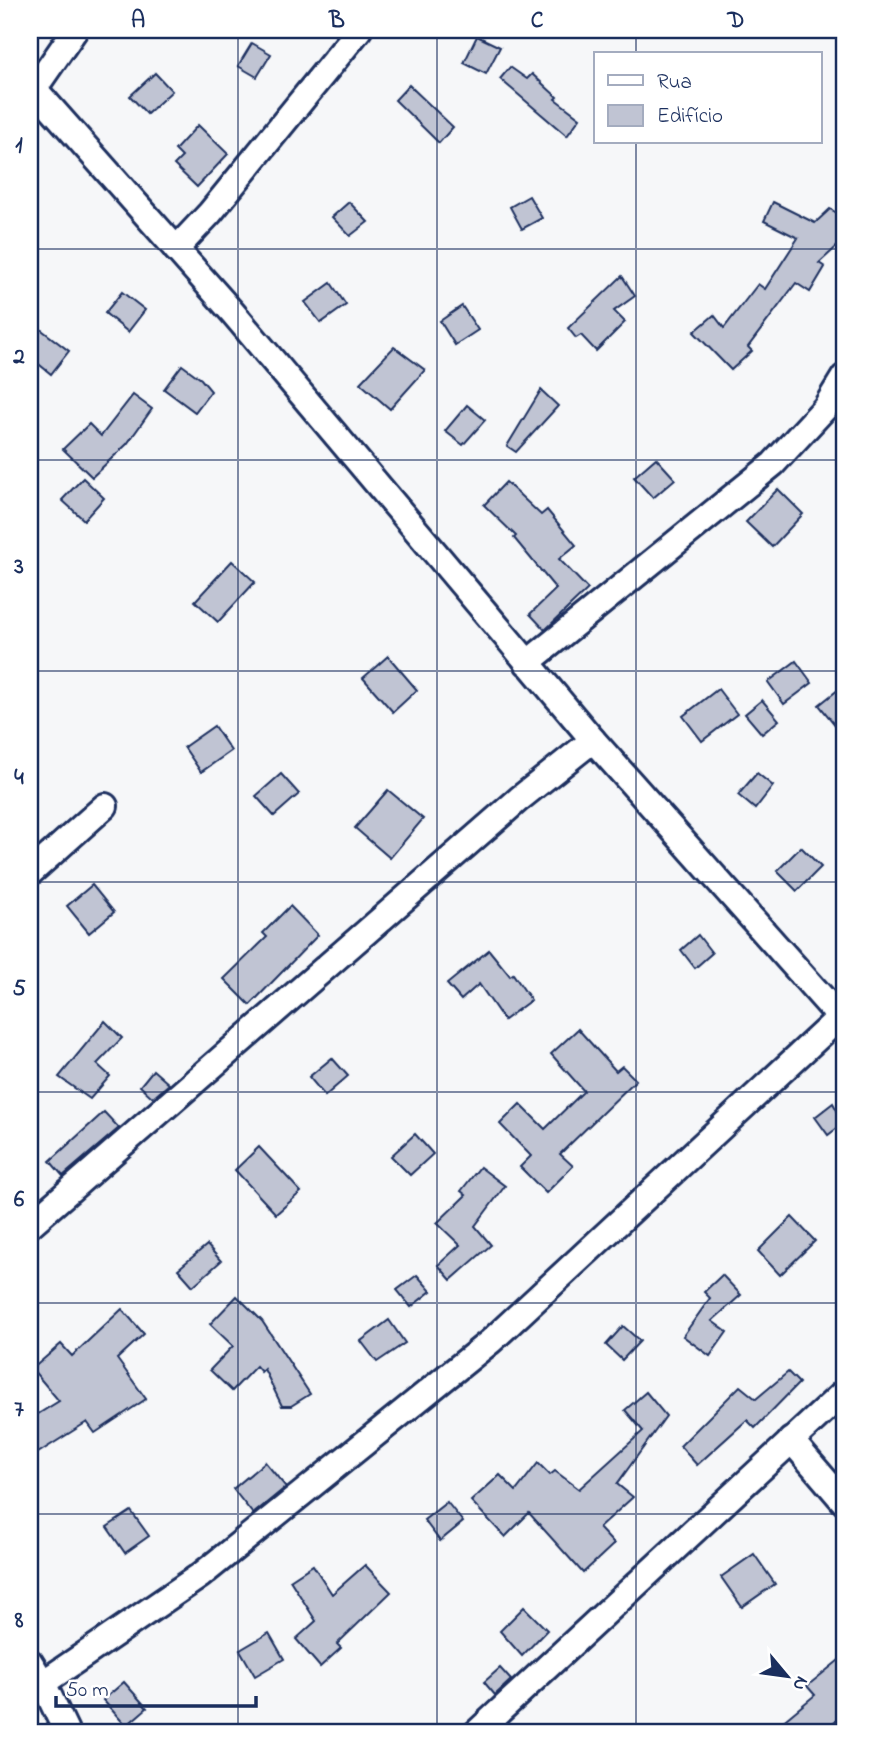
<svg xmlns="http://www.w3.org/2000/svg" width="874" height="1763" font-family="'Indie Flower',sans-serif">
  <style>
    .building { fill: #c0c4d3; stroke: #1b2f5e; stroke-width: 2 }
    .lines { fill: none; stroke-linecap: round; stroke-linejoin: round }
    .street-casing { stroke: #1b2f5e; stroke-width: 30 }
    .street { stroke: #fff; stroke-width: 24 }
    .grid { fill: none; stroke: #1b2f5e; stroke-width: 2; stroke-opacity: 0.55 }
    .neatline { fill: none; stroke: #1b2f5e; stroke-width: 2.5 }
    .grid-label { font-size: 23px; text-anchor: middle; font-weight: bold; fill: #1b2f5e }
  </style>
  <rect width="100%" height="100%" fill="#f6f7f9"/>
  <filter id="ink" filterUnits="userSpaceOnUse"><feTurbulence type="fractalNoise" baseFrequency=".0143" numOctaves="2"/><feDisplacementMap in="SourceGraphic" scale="14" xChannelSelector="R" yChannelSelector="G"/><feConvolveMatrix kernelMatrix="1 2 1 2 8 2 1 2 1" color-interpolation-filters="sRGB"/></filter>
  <g filter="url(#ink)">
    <g class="building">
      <path d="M477,36L500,47L486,74L464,63Z"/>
      <path d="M252,43L271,54L257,77L238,66Z"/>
      <path d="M510,67L527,79L532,74L557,97L555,99L580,118L567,136L500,79Z"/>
      <path d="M155,73L172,91L147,114L130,96Z"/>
      <path d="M409,85L453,127L439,143L395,100Z"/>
      <path d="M198,125L228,154L197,187L174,165L182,157L175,150Z"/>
      <path d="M529,196L542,218L522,229L510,207Z"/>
      <path d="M349,202L368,222L350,236L332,217Z"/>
      <path d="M773,202L815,223L830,209L844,217V240L819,263L825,267L810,292L796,283L748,347L752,351L731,370L694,332L714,315L724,328L758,284L765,289L798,238L764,221Z"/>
      <path d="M622,276L635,296L614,311L625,322L596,351L581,335L576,338L568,328Z"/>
      <path d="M331,283L346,305L321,323L305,302Z"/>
      <path d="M122,292L145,310L128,332L105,313Z"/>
      <path d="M462,306L478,330L455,345L440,321Z"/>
      <path d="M30,321L69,351L51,374L30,357Z"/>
      <path d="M394,347L425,370L390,409L360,383Z"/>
      <path d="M182,365L201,379L211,391L195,412L164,389Z"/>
      <path d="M541,390L558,406L516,452L507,446Z"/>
      <path d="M133,395L152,409L127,444L92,477L63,449L89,424L101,436Z"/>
      <path d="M467,405L485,420L463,445L445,431Z"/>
      <path d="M656,458L675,479L653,498L634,477Z"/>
      <path d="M83,478L104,498L84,520L62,500Z"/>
      <path d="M506,482L541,515L547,510L576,545L559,559L588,589L545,630L530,614L556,589L514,538L516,536L484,505Z"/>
      <path d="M778,489L803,514L772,547L746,522Z"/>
      <path d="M232,561L255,582L218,622L195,601Z"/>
      <path d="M388,656L417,690L393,712L363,678Z"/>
      <path d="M796,661L812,683L784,704L768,682Z"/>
      <path d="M844,685V736L819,705Z"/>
      <path d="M718,689L737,714L702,741L683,716Z"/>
      <path d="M762,700L779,720L762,734L745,714Z"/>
      <path d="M214,726L231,751L201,772L184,747Z"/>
      <path d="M757,773L773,786L755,809L738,795Z"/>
      <path d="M281,774L299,794L274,816L256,796Z"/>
      <path d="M388,790L423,819L390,858L355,828Z"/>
      <path d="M801,847L821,867L797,891L777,871Z"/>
      <path d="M92,885L114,912L89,933L67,906Z"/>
      <path d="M290,906L318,935L250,1005L224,979L267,937L263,933Z"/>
      <path d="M698,935L712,953L695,968L681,950Z"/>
      <path d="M489,950L510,976L513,974L531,1000L504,1020L479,984L461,1000L447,984Z"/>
      <path d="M105,1021L122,1038L97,1064L110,1076L90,1099L59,1077Z"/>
      <path d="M578,1029L616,1071L622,1066L636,1080L560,1154L573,1166L546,1193L520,1167L531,1156L500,1124L520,1104L545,1129L584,1091L551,1054Z"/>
      <path d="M332,1058L348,1076L325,1096L309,1077Z"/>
      <path d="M153,1070L169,1084L153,1098L140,1086Z"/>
      <path d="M833,1103L844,1123L828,1135L815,1117Z"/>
      <path d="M104,1112L119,1128L63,1176L50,1161Z"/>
      <path d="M415,1134L433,1154L410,1175L391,1156Z"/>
      <path d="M259,1147L301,1192L276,1214L235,1170Z"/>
      <path d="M480,1167L505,1186L475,1226L491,1245L451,1280L438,1265L460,1245L437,1223L466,1195L461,1191Z"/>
      <path d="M792,1217L815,1241L780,1275L758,1251Z"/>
      <path d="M207,1245L221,1261L193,1286L178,1269Z"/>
      <path d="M417,1275L431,1291L411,1307L397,1290Z"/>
      <path d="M722,1275L741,1295L712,1321L727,1332L710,1356L683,1336L710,1298L704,1292Z"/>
      <path d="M237,1296L262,1321L310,1394L291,1406H282L264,1369L261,1372L256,1366L232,1391L210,1370L233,1346L210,1324Z"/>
      <path d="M122,1309L144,1334L117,1359L146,1399L95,1433L87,1422L30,1458V1419L59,1401L32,1369L61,1344L72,1356Z"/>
      <path d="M389,1320L405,1343L377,1362L361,1341Z"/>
      <path d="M623,1326L640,1341L622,1360L606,1345Z"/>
      <path d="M788,1372L799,1383L755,1428L747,1420L697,1465L680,1446L740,1386L756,1399Z"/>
      <path d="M646,1392L666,1416L617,1484L633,1497L599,1528L614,1544L583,1573L529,1513L505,1537L471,1501L500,1475L516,1491L538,1463L550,1475L555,1471L579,1489L643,1431L625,1410Z"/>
      <path d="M265,1462L286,1487L253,1514L233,1489Z"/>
      <path d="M447,1502L463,1522L440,1541L424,1520Z"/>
      <path d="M131,1511L149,1536L125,1553L107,1527Z"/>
      <path d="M754,1554L775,1584L742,1607L721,1577Z"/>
      <path d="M313,1565L332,1594L365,1565L391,1592L337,1644L341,1648L320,1667L296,1639L316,1621L290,1580Z"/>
      <path d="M524,1607L547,1630L522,1656L500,1631Z"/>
      <path d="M269,1633L284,1659L255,1676L240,1650Z"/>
      <path d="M844,1656V1714L820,1733H769L815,1695L807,1686Z"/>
      <path d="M500,1668L511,1680L495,1695L484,1682Z"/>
      <path d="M124,1682L147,1708L126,1726L103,1700Z"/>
    </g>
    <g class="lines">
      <g class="street-casing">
        <g id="street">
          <path d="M30,84L233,313L593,740L844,1022"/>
          <path d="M30,95L75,30"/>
          <path d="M176,249L210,213L359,30"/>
          <path d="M527,663L773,464L825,408L844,377"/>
          <path d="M30,873L105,806"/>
          <path d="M30,1225L519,799L593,740"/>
          <path d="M791,1440L844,1502"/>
          <path d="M30,1662L43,1683L67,1733"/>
          <path d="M43,1683L201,1575L491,1341L840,1017"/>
          <path d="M476,1733L844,1392"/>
        </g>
      </g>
      <use href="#street" class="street"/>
    </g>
  </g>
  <path class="grid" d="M238,30V1733M437,30V1733M636,30V54M636,142V1733M30,249H844M30,460H844M30,671H844M30,882H844M30,1092H844M30,1303H844M30,1514H844"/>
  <rect width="874" height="1763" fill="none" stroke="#fff" stroke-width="77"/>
  <rect x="594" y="52" width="228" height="91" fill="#ffffff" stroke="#a4acbf" stroke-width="2"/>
  <rect x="608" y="75" width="35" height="10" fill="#ffffff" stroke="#a4acbf" stroke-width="2"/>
  <text x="657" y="88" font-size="21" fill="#1b2f5e">Rua</text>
  <rect x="608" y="105" width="35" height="21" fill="#c0c4d3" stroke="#a4acbf" stroke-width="2"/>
  <text x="657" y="122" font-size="21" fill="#1b2f5e">Edifício</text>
  <g transform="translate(787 1676) rotate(119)" stroke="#ffffff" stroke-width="5" paint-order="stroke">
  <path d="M0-5L12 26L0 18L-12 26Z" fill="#1b2f5e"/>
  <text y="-10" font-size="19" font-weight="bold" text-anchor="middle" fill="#1b2f5e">N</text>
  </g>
  <path d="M56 1696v10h200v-10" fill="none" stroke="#1b2f5e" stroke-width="3.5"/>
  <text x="66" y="1696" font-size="21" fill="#1b2f5e" stroke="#ffffff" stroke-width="5" paint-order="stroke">50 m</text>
  <rect x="38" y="38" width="798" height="1686" class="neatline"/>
  <g class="grid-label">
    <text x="138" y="27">A</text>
    <text x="337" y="27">B</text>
    <text x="537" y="27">C</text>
    <text x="736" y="27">D</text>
    <text x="19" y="152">1</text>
    <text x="19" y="363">2</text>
    <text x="19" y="573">3</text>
    <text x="19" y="784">4</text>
    <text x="19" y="995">5</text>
    <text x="19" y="1206">6</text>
    <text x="19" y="1416">7</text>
    <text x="19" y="1627">8</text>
  </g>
</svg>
